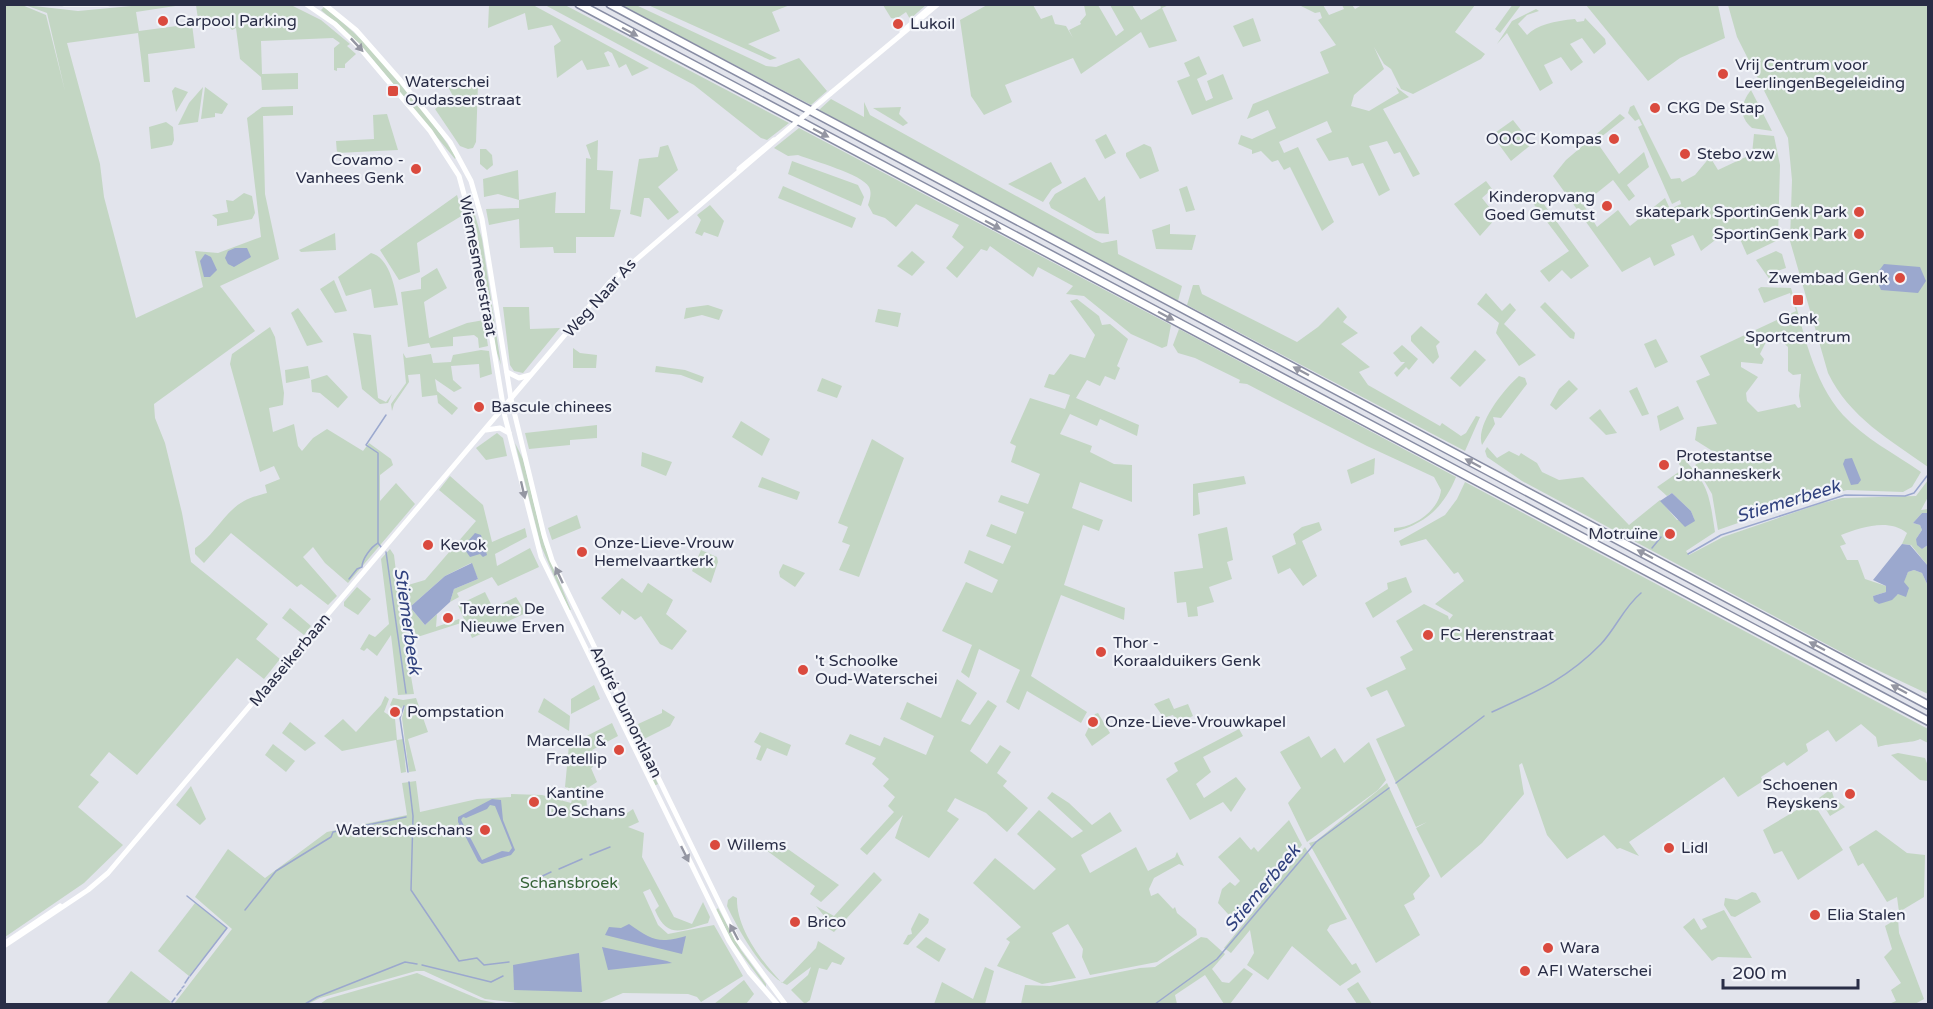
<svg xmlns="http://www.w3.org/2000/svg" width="1933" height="1009" font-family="'Varela Round',sans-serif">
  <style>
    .green { fill: #c3d6c3; fill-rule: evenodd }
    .water { fill: #9ba8ce; fill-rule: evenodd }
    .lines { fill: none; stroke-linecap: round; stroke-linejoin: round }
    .stream { stroke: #9ba8ce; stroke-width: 1.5 }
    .motorway-casing { stroke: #888da4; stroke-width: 10 }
    .secondary { stroke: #fff; stroke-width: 5 }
    .motorway { stroke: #fff; stroke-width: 7 }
    .secondary-bridge { stroke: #fff; stroke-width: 5 }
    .oneway { fill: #9496a2 }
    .poi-dot { fill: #da4a3e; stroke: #f2f4f9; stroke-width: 2 }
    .labels { text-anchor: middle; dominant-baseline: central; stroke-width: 4.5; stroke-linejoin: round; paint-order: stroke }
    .poi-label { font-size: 16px; fill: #292d46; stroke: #f2f4f9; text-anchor: start }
    .street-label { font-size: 16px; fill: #292d46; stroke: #f2f4f9 }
    .park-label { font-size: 16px; fill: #356336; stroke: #f2f4f9 }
    .water-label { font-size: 18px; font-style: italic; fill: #2f407d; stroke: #f2f4f9 }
  </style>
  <rect width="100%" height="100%" fill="#e2e4ec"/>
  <g class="green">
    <path d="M1513,4L1521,5L1500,33L1495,29Z"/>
    <path d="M5,5H22L46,15L65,91L47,13L25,5L78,11L142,5H182L136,12L139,31L192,24L195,48L148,54L150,82H144L138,33L67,43L100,164L104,197L136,318L203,287L195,251L218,253L261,237L247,118L262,107L293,106V115L263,116L265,194L279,259L220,286L255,331L154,404L155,418L165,443L182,513L191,562L268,624L256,639L280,659L264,679L237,658L137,775L109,752L90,775L99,782L78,807L123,845L84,883L5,937Z"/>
    <path d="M196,5H291L321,20L350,44L347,46L356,54L345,64V68H337V71L334,70V48L340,43L333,38L261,41L262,74L298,73V89L262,90L261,77L240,59L236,28L232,30L226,23L199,27Z"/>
    <path d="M489,5H533L649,68L632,76L626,64L619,68L612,53L608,51L604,53L610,66L587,70L582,60L557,78L554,46L561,41L552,25L528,30L525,13L488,28Z"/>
    <path d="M545,5H565L789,123L767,140L761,138L694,85Z"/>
    <path d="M621,5H636L766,66L776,67L799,58L827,91L811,105Z"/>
    <path d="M648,5L790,4V5L772,12L780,31L748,44L777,58L770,60Z"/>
    <path d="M883,5H926L910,19L906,12L896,19L891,18Z"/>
    <path d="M987,5H1033L1041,19L1052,15L1055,24L1066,26L1073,38L1069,30L1081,24L1080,22L1086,15L1084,5H1098L1116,36L1124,30L1110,5H1132L1141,20L1161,8L1160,5H1169L1162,8L1177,41L1149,48L1141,32L1081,74L1073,58L1005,85L1012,102L984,115L971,96L960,20Z"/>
    <path d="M1362,5H1475L1455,32L1485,54L1481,59L1413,94L1401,89L1391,69L1384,64L1374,47L1384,69L1354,95L1351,106L1369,111L1399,93L1396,87L1409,97L1383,109L1420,174L1413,177L1400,152L1394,154L1387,141L1369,146L1390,190L1379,196L1363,163L1352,166L1348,157L1329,161L1316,139L1332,132L1327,121L1279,142L1284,153L1298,147L1334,222L1322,231L1290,167L1284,170L1278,160L1272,162L1261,151L1252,154V150L1238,144L1241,135L1252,139L1276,128L1268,110L1247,119L1253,104L1329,73L1320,52L1336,45L1318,20L1322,18L1320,12L1315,13L1301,6L1303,5H1323L1329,15L1344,9L1342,5H1352L1355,9Z"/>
    <path d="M1586,5H1718L1725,38L1680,58L1648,81Z"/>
    <path d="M1728,5H1928V467C1890,440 1849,417 1828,373L1790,241L1792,180L1788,138L1737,37Z"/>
    <path d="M324,7C375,47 421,102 456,157L455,159L360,44L321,10Z"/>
    <path d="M1536,9L1539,11L1527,15L1518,24L1527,35C1537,25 1554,21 1575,19L1577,22L1584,21L1585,18L1605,39L1606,44L1594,54L1582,38L1570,44L1583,62L1571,71L1561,57L1544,65L1553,83L1540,91L1507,33L1497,44L1512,21Z"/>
    <path d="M1253,18L1261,41L1243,47L1233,26Z"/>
    <path d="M1199,56L1207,74L1197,79L1206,101L1213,98L1207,81L1223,74L1233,99L1192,115L1177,81L1190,76L1184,63Z"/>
    <path d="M446,83L478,84L476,142L473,148L468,149L460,146L435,109L453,96Z"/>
    <path d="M175,87L188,92L176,112L172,91Z"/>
    <path d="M203,87L198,122L178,125L189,103Z"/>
    <path d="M205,87L228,104L222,114L215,113V117L201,119Z"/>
    <path d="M1751,90L1772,131L1752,128C1738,116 1741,103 1751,90Z"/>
    <path d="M831,99L864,117V102L870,115L1094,239L1102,243L1117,240L1118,254L1182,286L1178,301L819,110Z"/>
    <path d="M1634,105L1671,179L1680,178L1682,182L1695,175L1710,157L1718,170L1752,154L1754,134L1774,136L1780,165L1778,238L1776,241L1747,255L1736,230L1723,234L1701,251L1693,235L1671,245L1675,255L1654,266L1650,257L1622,272L1553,176L1566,160L1620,114L1625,118L1596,141L1619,174L1644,152L1649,167L1627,185L1635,196L1629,201L1613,180L1583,204L1597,227L1618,210L1630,226L1665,198L1670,209L1681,204L1680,200L1672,204L1638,127L1642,125L1639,119L1635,121L1628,113L1630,107Z"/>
    <path d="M901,107L899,114L908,123L903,126L873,108Z"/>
    <path d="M387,114L398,150L337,153L336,141L374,139L373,115Z"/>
    <path d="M1513,120L1532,144L1511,161L1492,135Z"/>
    <path d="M166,122L173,127L174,140L172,145L151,149L149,127Z"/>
    <path d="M799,128L1171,325L1167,346L1162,348L1131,334L1084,296L1066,294L1073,286L1038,267L1033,277L990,246L987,251L981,249L957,278L946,268L964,247L952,237L959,225L916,204L896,227L885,218L873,214L868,205C870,199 872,193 869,187C862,174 813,161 798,155L788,156L774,148Z"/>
    <path d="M1106,134L1116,153L1105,159L1095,140Z"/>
    <path d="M598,140L597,170L613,171L610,209L621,210L614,237H576V253H554L553,247L520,248L519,219L489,225L486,209L519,208V200L498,194L484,197L483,179L518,170L519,200L556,192L555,213H585L586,158L591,159L586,145Z"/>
    <path d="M1144,144L1151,147L1159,171L1140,179L1126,156V153Z"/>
    <path d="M668,145L678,170L658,187L679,212L668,220L649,198H644L641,217L630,214L639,159L658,157L660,147Z"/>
    <path d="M480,149H486L492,155L493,165L487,170L480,164Z"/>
    <path d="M792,161L858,185L864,197L861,206L788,174Z"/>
    <path d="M1051,162L1062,183L1052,189L1043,202L1008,184Z"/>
    <path d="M1085,177L1099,201L1105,196L1109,234L1096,233L1051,208L1049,203L1055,194Z"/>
    <path d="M1486,181L1492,189L1482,198L1497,217L1480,236L1454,204Z"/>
    <path d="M783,186L856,218L852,228L778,198Z"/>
    <path d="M1187,186L1195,210L1186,212L1179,189Z"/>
    <path d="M1535,192L1589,266L1571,279L1562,270L1549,282L1540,271L1569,251L1529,198Z"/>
    <path d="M244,193L252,196L255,213L252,219L217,226V219L212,215L228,212L226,200L233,201Z"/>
    <path d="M457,195L463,215L417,243L420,272L399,280L380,250Z"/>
    <path d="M469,195L482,239L501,365L496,350Z"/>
    <path d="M710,205L724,221L718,237L704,232L702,236L695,233L701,220L697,215Z"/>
    <path d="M1170,224V234L1196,235L1192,250L1156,249L1152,230Z"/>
    <path d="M335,233L336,250L301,252L299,250Z"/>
    <path d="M912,251L925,262L912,276L897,266Z"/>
    <path d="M1776,251L1782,254L1786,268L1777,271L1779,279L1770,280L1756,260Z"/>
    <path d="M371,253C390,258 395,288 398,305L374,308L371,289L346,296L338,277Z"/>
    <path d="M437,268L447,288L424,302L429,338L467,323L484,320L488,346L479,348L478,338L474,335L453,337V346L431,348L429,343L408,347L401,292L421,289V278Z"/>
    <path d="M334,280L347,311L335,313L320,289Z"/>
    <path d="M1193,285H1199L1202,294L1297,342L1318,327L1338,307L1347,317L1343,322L1358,333L1341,344L1370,367L1359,372L1368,385L1440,426L1442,423L1461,436L1466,433L1476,416L1480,417L1465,451L1187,305Z"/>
    <path d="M1761,287L1791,288C1804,331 1812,380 1843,415C1864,438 1895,454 1921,472L1912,487L1903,492L1847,490L1792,504L1718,530L1712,494L1695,465L1714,452L1695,440L1697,427L1717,424L1696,381L1710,375L1700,356L1796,311L1790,293L1764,303L1758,289ZM1771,332L1788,347V371L1793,375L1801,374L1799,396L1801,407L1798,408L1795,404L1758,412L1747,401L1746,393L1758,377L1741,367V362L1762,364L1764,359L1760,354Z"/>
    <path d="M1486,293L1502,311L1510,303L1516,310L1504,324L1536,355L1519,366L1496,333L1499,323L1477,304Z"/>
    <path d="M1077,299L1099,316L1102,325L1110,324L1128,339L1117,366L1120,368L1115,380L1105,376L1100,386L1087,380L1076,398L1139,425L1137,436L1100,419L1097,426L1070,414L1060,434L1092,446L1090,452L1114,464L1132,465V502L1080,482L1072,508L1103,520L1099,531L1083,525L1064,585L1125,608L1124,620L1061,595L1031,676L1087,712L1081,723L1027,691L1019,710L1006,702L1020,670L979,649L969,678L961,672L972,645L942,631L966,582L992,593L998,580L964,563L969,550L1003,564L1011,546L986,536L991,524L1016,534L1024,512L998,502L1001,495L1028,504L1040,474L1011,462L1016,446L1010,443L1030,398L1065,409L1070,395L1044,387L1049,374L1054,375L1070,354L1085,358L1095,335L1070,301Z"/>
    <path d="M1545,302L1575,333L1574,339L1570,338L1540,307Z"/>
    <path d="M708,305L723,310L719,320L702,315L684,319L686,308Z"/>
    <path d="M503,307H529L530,329L560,328L523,373L514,371L510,365Z"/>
    <path d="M298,308L323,342L307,346L291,313Z"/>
    <path d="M878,309L901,313L898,327L875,322Z"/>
    <path d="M1421,326L1440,342L1436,346L1439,357L1433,364L1411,341V336Z"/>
    <path d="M270,327L275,337L284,393L283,405L269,408L273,432L294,424L298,446L302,451L313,438L327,429L363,451L369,443L391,459L393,465L380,475V501L396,483L415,504L348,583L325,563L313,547L303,557L337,596L328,605L301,584L297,587L231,533L204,563L195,554V548C214,536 224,512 244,501C251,497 260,495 267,493L265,485L280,479L274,466L260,472L230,364L232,354Z"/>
    <path d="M1179,329L1456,477C1444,507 1425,524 1394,532V528C1414,528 1439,510 1441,490L1434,477L1367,446L1247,384L1239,383L1240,380L1195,358L1178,353L1173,345Z"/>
    <path d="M353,333L371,335L378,398L386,402L392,394L388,403L380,404L362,389Z"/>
    <path d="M1656,339L1668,362L1655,368L1644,344Z"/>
    <path d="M1402,345L1418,359L1409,370L1406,367L1397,377L1394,373L1405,362H1401L1393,353Z"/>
    <path d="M573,348L580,353L597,355L596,368H573Z"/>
    <path d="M481,350L489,351L492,374L480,378L479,364L451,366L453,380L462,388L454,392L435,379L437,391L458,408L452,415L438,403L437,395L422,397L420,374L408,375L409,382L394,404L392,411L391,404L406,383L403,353L406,358L431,354L433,363L451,362L453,355Z"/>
    <path d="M1475,350L1486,360L1460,387L1450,378Z"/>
    <path d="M308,366L310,378L286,383L285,370Z"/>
    <path d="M656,366L685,370L704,377L702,383L681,375L655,372Z"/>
    <path d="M327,375L348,397L338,408L320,393L312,392L311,380Z"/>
    <path d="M1519,376L1525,378L1527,384L1501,418L1493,417L1495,424L1482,445C1475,425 1504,389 1519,376Z"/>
    <path d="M822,378L842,386L837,398L817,391Z"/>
    <path d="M1569,380L1578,389L1556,410L1550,405L1559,389Z"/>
    <path d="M1637,387L1649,414L1642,416L1629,391Z"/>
    <path d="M1678,406L1684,419L1660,431L1657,416Z"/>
    <path d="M1600,409L1617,433L1606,435L1589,418Z"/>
    <path d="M741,421L770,439L762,456L732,437Z"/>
    <path d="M597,425V438L570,440V445L529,449L525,433Z"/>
    <path d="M497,433L503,438L507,456L486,460L476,448Z"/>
    <path d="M872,439L904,458L859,577L839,570L850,545L842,542L848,527L838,523Z"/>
    <path d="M515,443L523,459L544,544L571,610H569L541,546Z"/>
    <path d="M1487,447L1497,458L1509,451L1519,456L1521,453L1537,463L1542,472L1559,480L1583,477L1629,525L1660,500L1677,520L1694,519L1691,511L1672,493L1667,496L1657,487L1683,469L1679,464L1681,456C1709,485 1709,493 1715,532L1686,551L1689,555L1723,537L1819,504L1842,498L1916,496L1928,480V497L1921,510L1928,509V513H1922L1913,523L1920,525L1922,530L1916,539L1922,549L1928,545V566L1911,545L1902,544L1907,533C1889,518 1861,527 1841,535L1846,544L1840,546L1847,560H1858L1865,579L1886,586V592L1873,596L1879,604L1898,594L1908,572L1914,570L1922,573L1928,586V694L1856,660L1522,481L1487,457L1485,451Z"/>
    <path d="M642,452L672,462L666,476L641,466Z"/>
    <path d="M1375,458L1374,474L1351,484L1347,470Z"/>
    <path d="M450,476L483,505L492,542L525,528L527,537L495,554L497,566L530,548L539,567L498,586L492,577L457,593L459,597L450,602L454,589L478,579L471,563L445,576L410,607L425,625L437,614L436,627L459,619L461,623L405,641L414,694L398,695L391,635L377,656L367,648L364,651L360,649L369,634L375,637L389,624L381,559L390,549L394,555L398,588L425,580L476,521L439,490Z"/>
    <path d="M1244,476L1246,484L1198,493L1200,514L1193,516V484Z"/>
    <path d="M762,477L800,492L797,500L758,487Z"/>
    <path d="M1465,482L1928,729V743L1920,739C1914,743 1889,743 1878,747L1876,737L1861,724L1836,742L1828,730L1806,744L1808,751L1787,766L1784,762L1761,777L1763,781L1738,797L1724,777L1629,842L1639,856L1620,848L1617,849L1604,835L1567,859L1547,835L1522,763L1519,765L1524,794L1482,843L1441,878L1416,828L1427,822L1416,827L1376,739L1405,726L1387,690L1371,697L1366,688L1406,669L1400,657L1413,650L1396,621L1424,604L1448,616L1449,620L1453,615L1435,604L1464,581L1458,572L1454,574L1426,539L1401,546L1399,541L1445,515L1457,499Z"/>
    <path d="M577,515L581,528L552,540L548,528Z"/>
    <path d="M1319,522L1322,530L1302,541L1317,576L1303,586L1290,568L1278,574L1272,556L1296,544L1293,534L1302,527Z"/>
    <path d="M1227,527L1233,560L1227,562L1232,579L1209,587L1214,602L1197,607L1198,616L1188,617L1186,602L1177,603L1174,572L1203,568L1198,534Z"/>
    <path d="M701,550L717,557L718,562L711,583L692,571Z"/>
    <path d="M783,564L805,573L795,587L780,577L779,572Z"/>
    <path d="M1406,577L1412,592L1373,618L1365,603L1388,589L1387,583Z"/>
    <path d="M622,578L642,593L648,583L673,600L666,614L687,631L672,650L660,644L641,616L635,620L622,610L620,615L601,598Z"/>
    <path d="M357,587L371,599L358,615L344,606V602Z"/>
    <path d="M485,592L493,608L516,597L526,613L472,638L458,605Z"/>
    <path d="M290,608L311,626L304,635L282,618Z"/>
    <path d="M957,679L977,693L961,721L970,725L988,700L997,706L970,751L987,764L1000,745L1011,752L997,773L1007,781L1003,786L1028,808L1007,832L986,813L955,798L947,811L959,819L929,858L895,838L903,815L867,855L860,849L894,812L888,806L895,797L883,786L889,779L872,764L876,758L845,744L850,734L880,746L884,737L926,755L934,736L900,719L907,702L941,718Z"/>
    <path d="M594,685L600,699L571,714V699Z"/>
    <path d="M385,696L389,699L384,712L395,719L397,740L403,739L406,772L401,773L396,740L342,751L324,736L343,719L356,732L381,705Z"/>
    <path d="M615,696L658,784L654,786L612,697Z"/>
    <path d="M393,698L403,700L416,698L428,732L408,739L416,771L409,772L402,718L405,706H403L397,714L399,710L390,705Z"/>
    <path d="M544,698L570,716L569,731L538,712Z"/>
    <path d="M1169,698L1174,709L1188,704L1193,716L1177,723L1173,715L1164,718L1154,704Z"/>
    <path d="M662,709L675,717L670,726L644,739L638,724L662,713Z"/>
    <path d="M1098,713L1110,733L1092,746L1085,735L1095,714Z"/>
    <path d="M290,722L316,743L305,751L282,733Z"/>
    <path d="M612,723L618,736L592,750L595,757L590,760L593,767L591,768L597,782L586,789L587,810L613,820L623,809L627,813L633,809L639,822L628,827L644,833L642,857L674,917L692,924L703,902L710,917L708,923C683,930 667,940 655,910L659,906L650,889L643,892L658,925L668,934L714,925L743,976L701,1002L697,997L688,994L623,993L597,1004H526L485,999L424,971H416L320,998L308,1004H174L232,929L195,897L228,849L265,878L327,832L407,815L402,783L416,781L420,812L477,799L511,797V794L542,795L571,803L575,790L565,787L569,745Z"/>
    <path d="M1239,729L1243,736L1203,757L1211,772L1196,784L1204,798L1236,777L1246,789L1231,812L1223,802L1190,820L1166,779L1178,771L1174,763Z"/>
    <path d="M760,732L791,745L787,756L767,748L761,761L756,759L761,746L754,742Z"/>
    <path d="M1309,736L1321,758L1335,748L1344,763L1369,742L1386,780L1378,790L1307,842L1288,803L1301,788L1280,752Z"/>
    <path d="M273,744L295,761L286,772L265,755Z"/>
    <path d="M1898,753L1925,758L1928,766V781L1920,780L1891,755Z"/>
    <path d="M1387,783L1430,876L1413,894L1415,899L1404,905L1420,935L1376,963L1309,843L1316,841Z"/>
    <path d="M191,786L206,819L200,825L176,805Z"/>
    <path d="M1831,789L1834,798L1845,807L1830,816L1819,798Z"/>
    <path d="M1052,792L1069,803L1092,825L1110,812L1122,831L1081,855L1090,873L1136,847L1148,871L1175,857L1177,852L1184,866L1179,864L1154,878L1149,889L1151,896L1158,893L1173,909L1175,907L1177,913L1196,929L1197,935L1157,962L1090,975L1082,957L1083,949L1068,924L1052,933L1076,978L1042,984L997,966L1010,942L1006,939L1021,927L973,883L995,858L1034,890L1056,869L1017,834L1039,810L1072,838L1083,831L1047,798Z"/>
    <path d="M1812,801L1843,850L1798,880L1782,851L1774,854L1763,830Z"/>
    <path d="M1289,820L1302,845L1238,925L1218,903L1222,889L1230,882L1235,886L1240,881L1218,857L1240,837L1251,850L1254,847L1258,852Z"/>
    <path d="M1876,830L1907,853L1925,855L1924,897L1899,912L1897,897L1887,902L1863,863L1858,866L1849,847Z"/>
    <path d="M775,840L839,885L821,902L810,894L815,886L766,850Z"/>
    <path d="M1305,847L1347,919L1330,925L1327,930L1352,965L1356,963L1361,972L1340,986L1292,946L1268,980L1247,965L1254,953L1250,930L1231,953L1224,948Z"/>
    <path d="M874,872L882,880L834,932L824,926L825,917L816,906L834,916Z"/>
    <path d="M1752,892L1756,893L1761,902L1735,917L1731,916L1724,905L1725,898L1737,900Z"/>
    <path d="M733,896L737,898C736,928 762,962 782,983L816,948L818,941L845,958L841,965L832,962L827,970L819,968L810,1000L805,1004L791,990L808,975L811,967L787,985C764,976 738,929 727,906L728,900Z"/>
    <path d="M195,903L227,928L189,976L158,951Z"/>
    <path d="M718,908L741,950L766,984V987L733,943L716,910Z"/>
    <path d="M1724,910L1752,958L1718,957L1712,961L1683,927L1694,918L1701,930L1707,927L1702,919Z"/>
    <path d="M919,913L929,919L928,923L908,945L903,944L908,935L912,934L911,929Z"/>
    <path d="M1898,918L1899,933L1924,999L1915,1004H1889L1896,1001L1891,990L1901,983L1884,957L1892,949L1885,926Z"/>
    <path d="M926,937L946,949L939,962L916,947Z"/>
    <path d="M1201,937L1207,938L1225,954L1212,969L1222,982L1229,983L1244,968L1253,974L1230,1004H1224L1205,975L1175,995L1177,1004H1021L1025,985L1050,986L1140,968L1155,967Z"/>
    <path d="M985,967L994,971L985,1004H934L942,982L973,999Z"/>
    <path d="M131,971L171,1002L169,1004H106Z"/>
    <path d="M417,973L481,1000L501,1004H320L327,999Z"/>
    <path d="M744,980L754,994L746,1004H714Z"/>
    <path d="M1358,982L1372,1004H1357L1347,989Z"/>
  </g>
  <g class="water">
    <path d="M235,248H247L251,257L234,267L228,264L225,258L228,251Z"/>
    <path d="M205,254L211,257L217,270L210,277H204L200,261Z"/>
    <path d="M1884,264L1920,267L1926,281L1918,293L1881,290L1875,276Z"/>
    <path d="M1852,458L1861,480L1858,484L1851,485L1843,464L1845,459Z"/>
    <path d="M1672,493L1691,511L1695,521L1685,527L1660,501Z"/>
    <path d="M1922,513H1928V545L1922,549L1917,545L1916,539L1922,530L1920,525L1913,523Z"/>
    <path d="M475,533L481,535L487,555L483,557L480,554L470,557L463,547Z"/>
    <path d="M1902,544L1910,545L1928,566V586L1922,573L1914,570L1908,572L1904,582L1909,588L1906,597L1898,594L1892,600L1879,604L1874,601L1873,596L1886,592V586L1873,580Z"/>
    <path d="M472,563L478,579L454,589L450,602L425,625L410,607L445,576Z"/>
    <path d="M492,799L501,800L503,820L515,850L511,855L482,864L478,861L458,822V817ZM490,805L495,806L512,848L509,852L502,851L482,860L461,820L463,817L466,818L487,809Z"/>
    <path d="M629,924C652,940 658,944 686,936L682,954L605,935L609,927L621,928Z"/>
    <path d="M602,947L667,961L672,963L608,970Z"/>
    <path d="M579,953L582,992L514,990L513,965Z"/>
  </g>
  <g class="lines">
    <g class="stream">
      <path d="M381,547L378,543V453L366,445L386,415"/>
      <path d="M1652,548L1661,537"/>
      <path d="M386,552L406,693"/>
      <path d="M1688,554L1721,535L1845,495L1905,496L1914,493L1927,476"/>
      <path d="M349,579L357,569L362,567C362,559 371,547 378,543"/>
      <path d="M404,706L400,718L408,772"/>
      <path d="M1492,712C1536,692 1567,679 1601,644C1616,628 1624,607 1641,593"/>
      <path d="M409,782L413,816L411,890L459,961L477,958L484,965L509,962"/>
      <path d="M1396,783L1484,716"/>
      <path d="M590,855L610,847"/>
      <path d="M559,869L582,859"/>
      <path d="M536,879L551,872"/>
      <path d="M187,896L227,928L190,976"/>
      <path d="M245,910L276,871L331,837L333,832L406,817"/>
      <path d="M422,965L491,982L503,976"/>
      <path d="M185,983L189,977"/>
      <path d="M182,988L184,986"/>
      <path d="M177,995L181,990"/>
      <path d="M172,1002L175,998"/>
      <path d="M305,1004L317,997L405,962L417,964"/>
      <path d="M1155,1004L1217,959L1316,842L1389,788"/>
    </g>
    <g class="motorway-casing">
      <g id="motorway">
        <path d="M579,4L1928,721"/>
        <path d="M610,4L1928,705"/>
      </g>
    </g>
    <g class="secondary">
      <path d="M64,4H108"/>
      <path d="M306,4L335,24L359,47L430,131L459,176L474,231L505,417L541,557L729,941L749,972L777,1004"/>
      <path d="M324,4L356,30L400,80L450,142L471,181L482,219L511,399L544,535L552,560L737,939L785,1004"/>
      <path d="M902,32L934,4"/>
      <path d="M831,93L938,4"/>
      <path d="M739,169L774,140"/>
      <path d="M507,372L519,378L530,375"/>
      <path d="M486,430L500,428L509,433"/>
      <path d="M8,941L60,906"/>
      <path d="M4,946L88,890L108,873L609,283L778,138"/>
    </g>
    <use href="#motorway" class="motorway"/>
    <path class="secondary-bridge" d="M778,138L831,93"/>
  </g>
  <defs><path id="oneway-solid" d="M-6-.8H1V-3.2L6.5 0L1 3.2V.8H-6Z" transform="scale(1.5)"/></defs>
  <g class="oneway">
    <use href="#oneway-solid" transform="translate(630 32) rotate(28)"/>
    <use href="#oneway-solid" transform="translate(357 45) rotate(47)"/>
    <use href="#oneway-solid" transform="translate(821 133) rotate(28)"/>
    <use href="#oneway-solid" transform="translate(993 225) rotate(28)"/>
    <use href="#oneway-solid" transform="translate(1166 316) rotate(28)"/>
    <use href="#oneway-solid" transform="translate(1301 371) rotate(-152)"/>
    <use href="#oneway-solid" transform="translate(1473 463) rotate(-152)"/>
    <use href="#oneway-solid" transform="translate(523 490) rotate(77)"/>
    <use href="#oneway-solid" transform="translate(1645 554) rotate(-152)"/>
    <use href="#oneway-solid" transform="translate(559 575) rotate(-115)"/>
    <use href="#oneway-solid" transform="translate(1817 646) rotate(-152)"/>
    <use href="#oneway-solid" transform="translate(1899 689) rotate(-152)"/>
    <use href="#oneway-solid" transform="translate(685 854) rotate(64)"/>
    <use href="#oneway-solid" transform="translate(734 932) rotate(-118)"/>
  </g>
  <g class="poi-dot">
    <circle cx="163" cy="21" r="6"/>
    <circle cx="898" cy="24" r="6"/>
    <circle cx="1723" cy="74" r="6"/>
    <rect x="387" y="85" width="12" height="12" rx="3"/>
    <circle cx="1655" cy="108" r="6"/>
    <circle cx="1614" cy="139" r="6"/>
    <circle cx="1685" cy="154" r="6"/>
    <circle cx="416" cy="169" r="6"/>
    <circle cx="1607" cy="206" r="6"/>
    <circle cx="1859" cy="212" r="6"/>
    <circle cx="1859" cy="234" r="6"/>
    <circle cx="1900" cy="278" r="6"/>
    <rect x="1792" y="294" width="12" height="12" rx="3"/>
    <circle cx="479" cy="407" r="6"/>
    <circle cx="1664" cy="465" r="6"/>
    <circle cx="1670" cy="534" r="6"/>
    <circle cx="428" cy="545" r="6"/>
    <circle cx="582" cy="552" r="6"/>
    <circle cx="448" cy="618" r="6"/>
    <circle cx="1428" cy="635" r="6"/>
    <circle cx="1101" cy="652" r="6"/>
    <circle cx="803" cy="670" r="6"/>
    <circle cx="395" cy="712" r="6"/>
    <circle cx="1093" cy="722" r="6"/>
    <circle cx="619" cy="750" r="6"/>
    <circle cx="1850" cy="794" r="6"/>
    <circle cx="534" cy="802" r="6"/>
    <circle cx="485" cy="830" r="6"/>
    <circle cx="715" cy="845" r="6"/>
    <circle cx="1669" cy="848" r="6"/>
    <circle cx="1815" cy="915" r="6"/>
    <circle cx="795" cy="922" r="6"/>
    <circle cx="1548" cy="948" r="6"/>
    <circle cx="1525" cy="971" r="6"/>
  </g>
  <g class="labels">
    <g class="poi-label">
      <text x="175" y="21">Carpool Parking</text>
      <text x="910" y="24">Lukoil</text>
      <text x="1735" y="65">Vrij Centrum voor<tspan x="1735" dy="18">LeerlingenBegeleiding</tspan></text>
      <text x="405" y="82">Waterschei<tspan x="405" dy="18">Oudasserstraat</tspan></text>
      <text x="1667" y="108">CKG De Stap</text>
      <text x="1602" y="139" text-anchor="end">OOOC Kompas</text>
      <text x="1697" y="154">Stebo vzw</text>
      <text x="404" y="160" text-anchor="end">Covamo -<tspan x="404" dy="18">Vanhees Genk</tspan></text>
      <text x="1595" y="197" text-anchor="end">Kinderopvang<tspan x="1595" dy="18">Goed Gemutst</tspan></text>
      <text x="1847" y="212" text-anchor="end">skatepark SportinGenk Park</text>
      <text x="1847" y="234" text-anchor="end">SportinGenk Park</text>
      <text x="1888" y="278" text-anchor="end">Zwembad Genk</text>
      <text x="1798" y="319" text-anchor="middle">Genk<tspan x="1798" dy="18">Sportcentrum</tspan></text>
      <text x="491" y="407">Bascule chinees</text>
      <text x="1676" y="456">Protestantse<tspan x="1676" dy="18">Johanneskerk</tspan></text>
      <text x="1658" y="534" text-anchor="end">Motruïne</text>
      <text x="594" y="543">Onze-Lieve-Vrouw<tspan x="594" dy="18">Hemelvaartkerk</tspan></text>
      <text x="440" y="545">Kevok</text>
      <text x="460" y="609">Taverne De<tspan x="460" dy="18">Nieuwe Erven</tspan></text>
      <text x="1440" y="635">FC Herenstraat</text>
      <text x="1113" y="643">Thor -<tspan x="1113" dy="18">Koraalduikers Genk</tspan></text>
      <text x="815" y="661">'t Schoolke<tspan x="815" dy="18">Oud-Waterschei</tspan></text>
      <text x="407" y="712">Pompstation</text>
      <text x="1105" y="722">Onze-Lieve-Vrouwkapel</text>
      <text x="607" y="741" text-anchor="end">Marcella &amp;<tspan x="607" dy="18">Fratellip</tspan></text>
      <text x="1838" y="785" text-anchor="end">Schoenen<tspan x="1838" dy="18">Reyskens</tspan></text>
      <text x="546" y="793">Kantine<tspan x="546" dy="18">De Schans</tspan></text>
      <text x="473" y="830" text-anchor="end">Waterscheischans</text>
      <text x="727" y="845">Willems</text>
      <text x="1681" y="848">Lidl</text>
      <text x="1827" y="915">Elia Stalen</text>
      <text x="807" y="922">Brico</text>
      <text x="1560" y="948">Wara</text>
      <text x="1537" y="971">AFI Waterschei</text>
    </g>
    <g class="street-label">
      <text transform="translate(478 266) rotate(79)">Wiemesmeerstraat</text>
      <text transform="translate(600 298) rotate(-48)">Weg Naar As</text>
      <text transform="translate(290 660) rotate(-50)">Maaseikerbaan</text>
      <text transform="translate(626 712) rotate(64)">André Dumontlaan</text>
    </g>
    <g class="park-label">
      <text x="569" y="883">Schansbroek</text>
    </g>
    <g class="water-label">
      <text transform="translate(1788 501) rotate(-17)">Stiemerbeek</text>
      <text transform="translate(408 621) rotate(82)">Stiemerbeek</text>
      <text transform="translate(1262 888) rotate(-50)">Stiemerbeek</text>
    </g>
  </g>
  <rect width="1933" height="1009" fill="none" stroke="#292d46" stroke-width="12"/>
  <path d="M1723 979v9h135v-9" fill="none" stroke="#292d46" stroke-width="3"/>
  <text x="1732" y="979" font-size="18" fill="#292d46" stroke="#f2f4f9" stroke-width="4.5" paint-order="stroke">200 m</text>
</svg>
